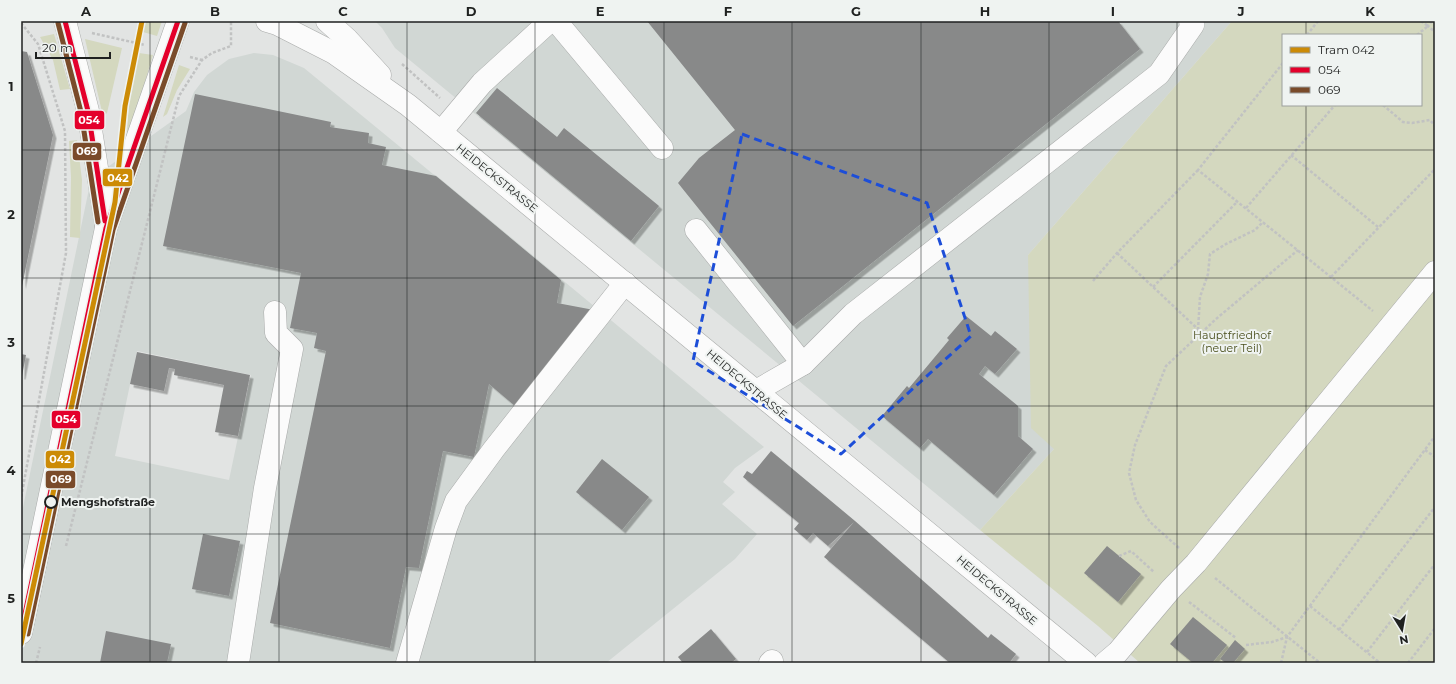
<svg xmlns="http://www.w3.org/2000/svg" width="1456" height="684" font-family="Montserrat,sans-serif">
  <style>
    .built { fill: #d1d7d4; fill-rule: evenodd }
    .green { fill: #d4d8bf; fill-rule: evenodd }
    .building { fill: #888989; filter: url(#shadow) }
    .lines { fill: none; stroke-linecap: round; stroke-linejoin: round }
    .minor-casing { stroke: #a8aaa9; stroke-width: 23 }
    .major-casing { stroke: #a8aaa9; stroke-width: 23 }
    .path { stroke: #c1c2c2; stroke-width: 2.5; stroke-dasharray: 3 2; stroke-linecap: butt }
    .minor { stroke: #fbfbfb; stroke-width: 22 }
    .major { stroke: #fbfbfb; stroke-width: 22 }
    .bus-1-casing { stroke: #eff3f1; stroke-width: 8 }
    .bus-2-casing { stroke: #eff3f1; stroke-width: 8 }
    .bus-1 { stroke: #e4002b; stroke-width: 5 }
    .bus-2 { stroke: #7a4b2a; stroke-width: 5 }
    .tram-1-casing { stroke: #eff3f1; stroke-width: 8 }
    .tram-1 { stroke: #cc8b06; stroke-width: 5 }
    .marked { fill: none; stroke: #1d4ed8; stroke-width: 3; stroke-dasharray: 8 5; stroke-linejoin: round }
    .grid { fill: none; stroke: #1f2120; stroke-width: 1; stroke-opacity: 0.55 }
    .stop-dot { fill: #eff3f1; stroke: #1f2120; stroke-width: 2 }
    .labels { text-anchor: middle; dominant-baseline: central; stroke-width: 4; stroke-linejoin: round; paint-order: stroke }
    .street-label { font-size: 11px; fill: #1f2120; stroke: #eff3f1 }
    .park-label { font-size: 11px; fill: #4a4f1c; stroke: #eff3f1 }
    .stop-label { font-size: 11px; font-weight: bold; fill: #1f2120; stroke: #eff3f1; text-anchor: start }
    .line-badge { stroke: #eff3f1; stroke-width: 1.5 }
    .badge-label { font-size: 11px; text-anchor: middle; font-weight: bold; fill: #fff }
    .neatline { fill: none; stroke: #1f2120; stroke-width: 1.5 }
    .grid-label { font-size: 13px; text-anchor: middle; font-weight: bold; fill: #1f2120 }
  </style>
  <defs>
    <filter id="shadow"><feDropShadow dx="3.5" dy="3.5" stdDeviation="0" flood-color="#0004"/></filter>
  </defs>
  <rect width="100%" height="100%" fill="#e2e4e3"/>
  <g class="built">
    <path d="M375,21H1232L1028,255L1054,449L980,530L395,48L382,28Z"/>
    <path d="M254,53L273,55L304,68L433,174L437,176L764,447L735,468L723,482L735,492L722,504L757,534L735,559L606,663H21V517L91,179L186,111L194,92L207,75L229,59ZM137,351L251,375L229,480L115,456Z"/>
  </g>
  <g class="green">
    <path d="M145,21H162L157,36L143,32Z"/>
    <path d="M1232,21H1435V663H1140L1098,626L980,530L1054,449L1031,428L1028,255ZM1283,35H1421V105H1283Z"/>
    <path d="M54,34L70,89L60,90L53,60L40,37Z"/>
    <path d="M85,39L122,48L107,113L103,116Z"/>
    <path d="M139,53L153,55L130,132H127L129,104Z"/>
    <path d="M179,65L190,69L177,90L167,114L163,117Z"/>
    <path d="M77,140L82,180L80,238L70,237L71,177L69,141Z"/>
  </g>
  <g class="building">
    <path d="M647,21H1118L1140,49L793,326L678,183L699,158L735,130Z"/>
    <path d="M21,51L27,52L53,135L22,286Z"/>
    <path d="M497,88L557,137L564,128L659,206L631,241L476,113Z"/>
    <path d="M195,94L331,122L330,127L369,133L368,143L386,147L382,165L436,176L561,280L557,303L594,310L515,406L489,384L474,457L443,451L419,568L406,567L390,648L270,623L326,351L314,348L317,333L290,328L301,273L163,246Z"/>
    <path d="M966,316L991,336L995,331L1017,349L995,374L985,366L979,374L1018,406V436L1033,449L994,495L928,439L920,448L882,416L907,386L909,388L949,340L947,338Z"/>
    <path d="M137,352L250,375L238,436L215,432L224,385L174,375L175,369L169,368L164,391L130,384Z"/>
    <path d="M21,354L26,355L22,376H21Z"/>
    <path d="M771,451L855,521L988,638L991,634L1016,654L1009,663H950L824,557L854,522L828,546L813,533L807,540L794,529L799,523L743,477L747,471L752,474Z"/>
    <path d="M602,459L649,497L622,530L576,492Z"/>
    <path d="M203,534L240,541L229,596L192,589Z"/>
    <path d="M1107,546L1141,574L1118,602L1084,573Z"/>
    <path d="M1193,617L1227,645L1212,663H1193L1170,644Z"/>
    <path d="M711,629L736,659L731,663H683L678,657Z"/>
    <path d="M106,631L171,644L167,663H100Z"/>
    <path d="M1235,640L1245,649L1233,663H1226L1220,659Z"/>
  </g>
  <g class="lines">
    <g class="minor-casing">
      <g id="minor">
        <path d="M267,21L277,24L334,53L408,105L1086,663"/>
        <path d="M327,21L347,39L380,75"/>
        <path d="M556,21L662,148"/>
        <path d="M441,132L482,83L550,21"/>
        <path d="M696,230L803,364"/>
        <path d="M756,391L803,364L853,314L1159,74L1193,25L1190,21"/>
        <path d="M238,663L265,488L292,349L276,333L275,312"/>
        <path d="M407,663L446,528L456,501L494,449L625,283"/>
        <path d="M770,663L772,661"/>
        <path d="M1105,663L1118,652L1171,589L1196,563L1435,272"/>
      </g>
    </g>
    <g class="major-casing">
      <g id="major">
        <path d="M65,21L88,111L106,225"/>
        <path d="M21,633L106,228L178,21"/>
      </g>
    </g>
    <g class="path">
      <path d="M1432,21L1428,26L1435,32"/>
      <path d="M21,23L38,44L65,131L66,253L21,498"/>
      <path d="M92,33L145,45"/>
      <path d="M1307,35L1318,21"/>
      <path d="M1417,35L1428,26L1421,21"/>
      <path d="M190,57L202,60"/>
      <path d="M1283,63L1198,170L1373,311"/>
      <path d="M402,64L440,98"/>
      <path d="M1383,105L1403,122L1412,123L1430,120L1435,126"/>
      <path d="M1291,155L1378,227"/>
      <path d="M1246,208L1335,105"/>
      <path d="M1117,253L1202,333"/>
      <path d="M1331,277L1435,169"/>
      <path d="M1093,281L1117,253L1198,170"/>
      <path d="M1153,287L1237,202"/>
      <path d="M1198,330L1200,297L1208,274L1210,254L1226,244L1255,230L1263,222"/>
      <path d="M1425,450L1435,457"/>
      <path d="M66,546L179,96L202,60L212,53L231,46V21"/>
      <path d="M1179,548L1150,522L1136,500L1129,473L1135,445L1166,366L1216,319L1298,250"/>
      <path d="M1119,556L1131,551L1154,572"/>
      <path d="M1215,578L1320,663"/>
      <path d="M1189,602L1236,638"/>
      <path d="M1310,606L1380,663"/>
      <path d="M1339,630L1435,507"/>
      <path d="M1246,645L1272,642L1287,637"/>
      <path d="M1367,652L1435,564"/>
      <path d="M36,663L40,647"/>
      <path d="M1281,663L1287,637L1435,436"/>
      <path d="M1408,663L1435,628"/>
    </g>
    <use href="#minor" class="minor"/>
    <use href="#major" class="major"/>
    <g class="bus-1-casing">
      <g id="bus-1">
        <path d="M65,21L88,111L105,221"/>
        <path d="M21,633L106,228L178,21"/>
      </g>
    </g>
    <g class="bus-2-casing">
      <g id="bus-2">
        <path d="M58,23L81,112L98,222"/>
        <path d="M28,634L113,230L185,23"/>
      </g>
    </g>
    <use href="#bus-1" class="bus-1"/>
    <use href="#bus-2" class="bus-2"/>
    <g class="tram-1-casing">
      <path id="tram-1" d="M21,644L115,202L125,106L142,21"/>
    </g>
    <use href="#tram-1" class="tram-1"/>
  </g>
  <path class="marked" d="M742,134L927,203L971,336L841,454L693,361Z"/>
  <path class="grid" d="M150,21V663M279,21V663M407,21V663M535,21V663M664,21V663M792,21V663M921,21V663M1049,21V663M1177,21V663M1306,21V35M1306,105V663M21,150H1435M21,278H1435M21,406H1435M21,534H1435"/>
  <circle class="stop-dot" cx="51" cy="502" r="6"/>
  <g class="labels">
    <g class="street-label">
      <text transform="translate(497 178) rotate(39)">HEIDECKSTRASSE</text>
      <text transform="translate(747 384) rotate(40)">HEIDECKSTRASSE</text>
      <text transform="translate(997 590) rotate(40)">HEIDECKSTRASSE</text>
    </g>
    <g class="park-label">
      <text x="1232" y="335">Hauptfriedhof<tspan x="1232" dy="13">(neuer Teil)</tspan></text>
    </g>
    <g class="stop-label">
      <text x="61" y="502">Mengshofstraße</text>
    </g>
  </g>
  <g class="line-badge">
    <rect x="74" y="110" width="31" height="20" rx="4" fill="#e4002b"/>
    <rect x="72" y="142" width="30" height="19" rx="4" fill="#7a4b2a"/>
    <rect x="102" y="168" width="31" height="19" rx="4" fill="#cc8b06"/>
    <rect x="51" y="410" width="30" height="19" rx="4" fill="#e4002b"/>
    <rect x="45" y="450" width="30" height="19" rx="4" fill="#cc8b06"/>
    <rect x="45" y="470" width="31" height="19" rx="4" fill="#7a4b2a"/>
  </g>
  <g class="badge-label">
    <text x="89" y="124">054</text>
    <text x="87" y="155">069</text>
    <text x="118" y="182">042</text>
    <text x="66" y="423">054</text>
    <text x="60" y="463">042</text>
    <text x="61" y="483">069</text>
  </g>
  <rect width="1456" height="684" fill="none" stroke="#eff3f1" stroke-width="44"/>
  <rect x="1282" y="34" width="140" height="72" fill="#eff3f1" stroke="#9c9f9d"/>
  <rect x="1290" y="47" width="20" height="6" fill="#cc8b06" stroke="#9c9f9d"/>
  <text x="1318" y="54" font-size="12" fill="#1f2120">Tram 042</text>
  <rect x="1290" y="67" width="20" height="6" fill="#e4002b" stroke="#9c9f9d"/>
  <text x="1318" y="74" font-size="12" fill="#1f2120">054</text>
  <rect x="1290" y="87" width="20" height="6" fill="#7a4b2a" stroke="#9c9f9d"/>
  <text x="1318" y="94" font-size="12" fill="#1f2120">069</text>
  <g transform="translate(1402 630) rotate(169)" stroke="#eff3f1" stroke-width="3" paint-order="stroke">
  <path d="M0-3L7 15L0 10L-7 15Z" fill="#1f2120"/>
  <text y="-6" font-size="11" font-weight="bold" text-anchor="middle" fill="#1f2120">N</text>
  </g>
  <path d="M36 52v6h74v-6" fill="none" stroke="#1f2120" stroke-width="2"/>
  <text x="42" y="52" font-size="12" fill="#1f2120" stroke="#eff3f1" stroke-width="3" paint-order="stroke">20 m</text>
  <rect x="22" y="22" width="1412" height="640" class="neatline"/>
  <g class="grid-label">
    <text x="86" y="16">A</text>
    <text x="215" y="16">B</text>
    <text x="343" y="16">C</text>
    <text x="471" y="16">D</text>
    <text x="600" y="16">E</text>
    <text x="728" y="16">F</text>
    <text x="856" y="16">G</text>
    <text x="985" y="16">H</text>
    <text x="1113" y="16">I</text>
    <text x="1241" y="16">J</text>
    <text x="1370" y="16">K</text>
    <text x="11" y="91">1</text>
    <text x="11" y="219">2</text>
    <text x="11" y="347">3</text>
    <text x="11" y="475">4</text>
    <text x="11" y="603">5</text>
  </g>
</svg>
